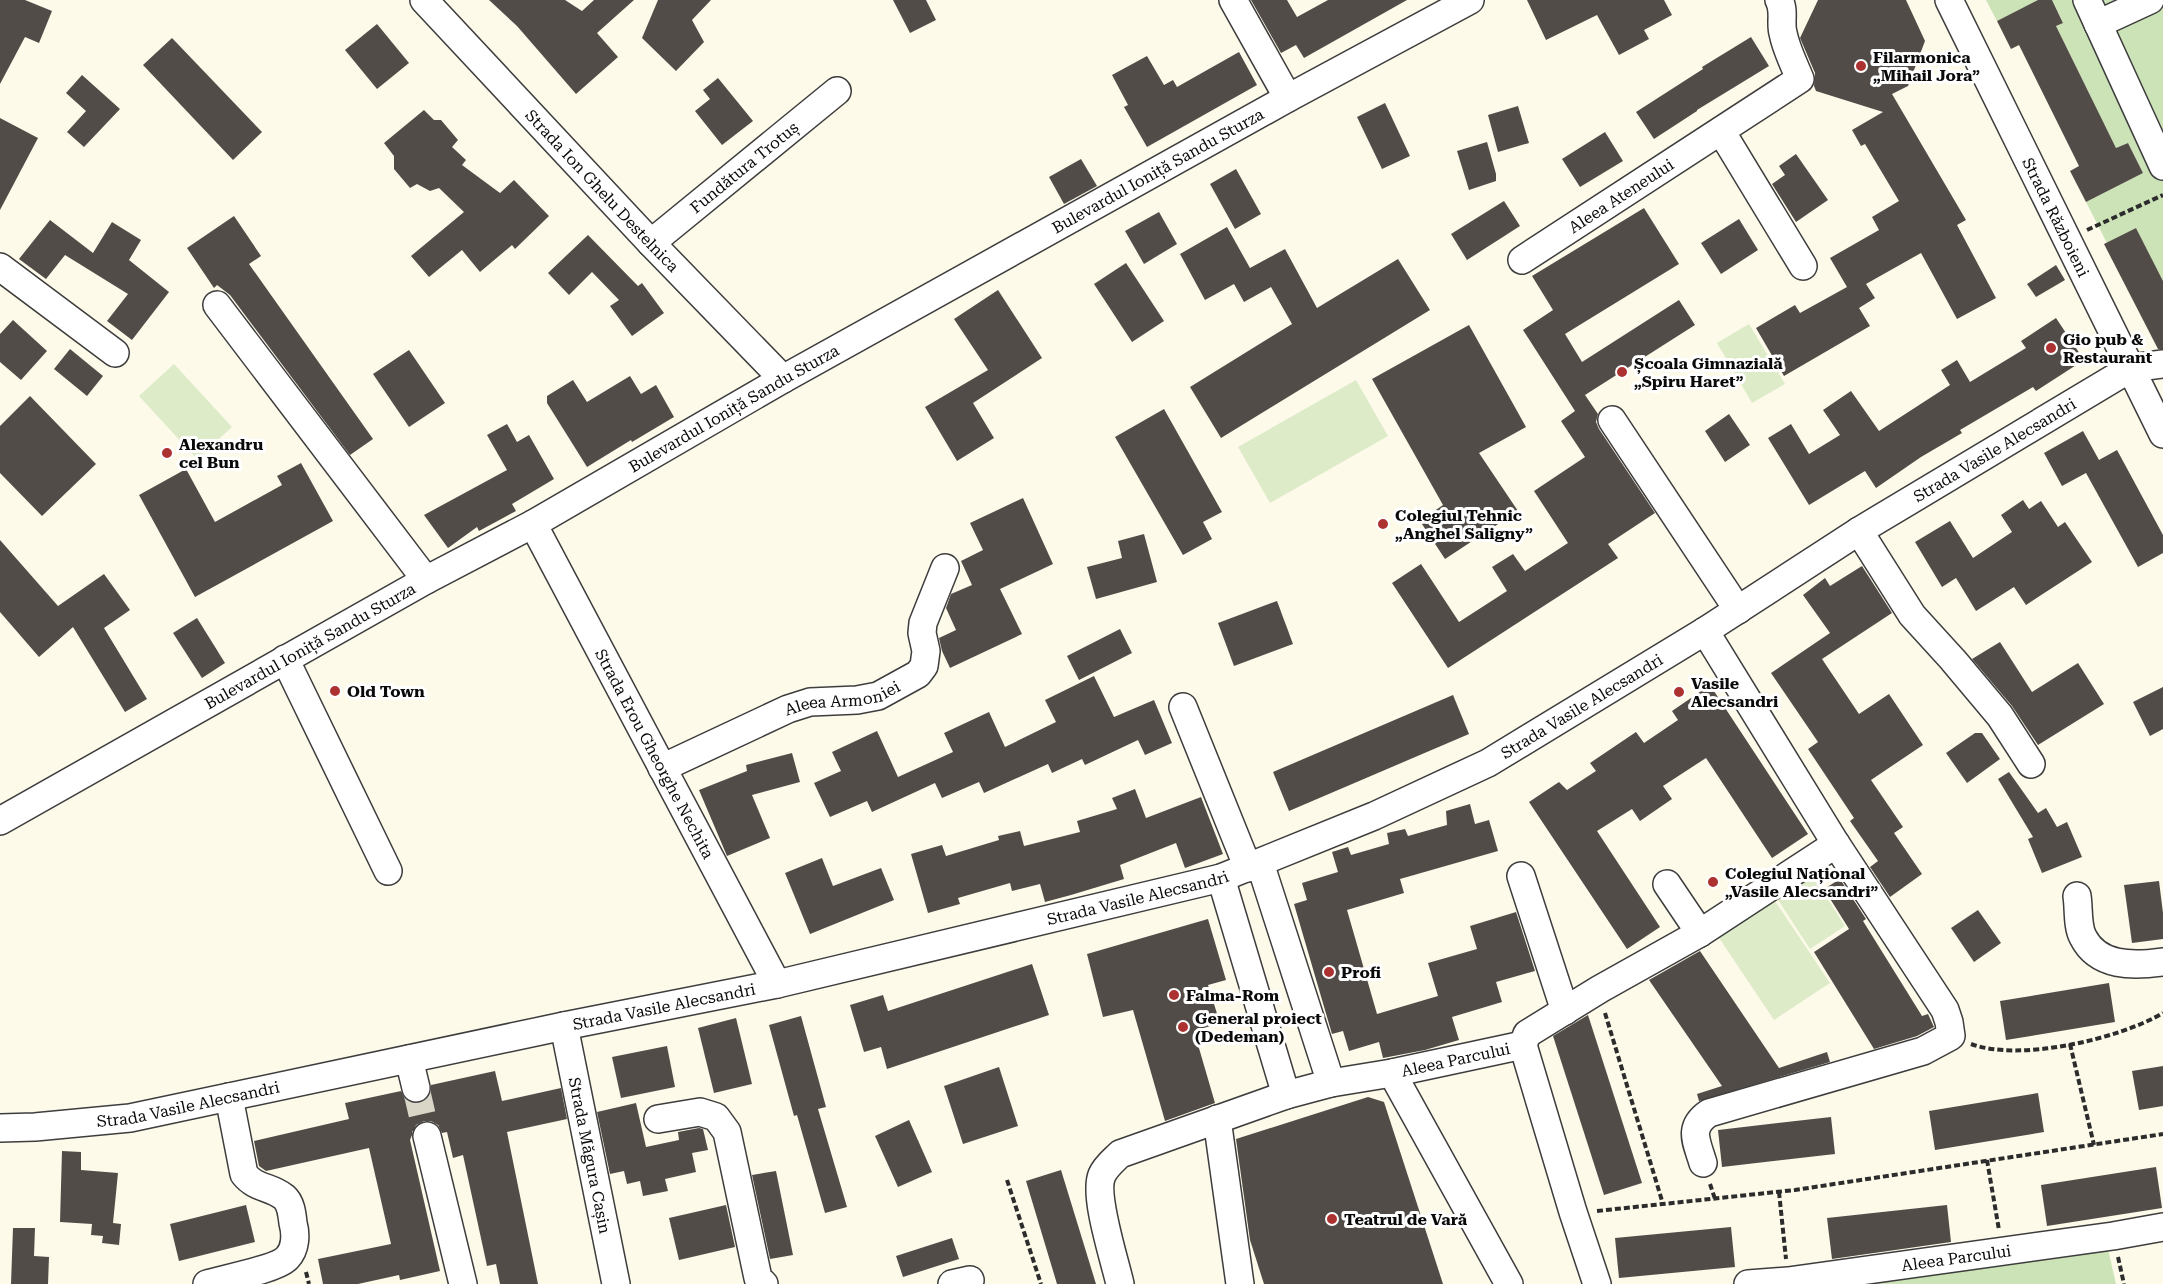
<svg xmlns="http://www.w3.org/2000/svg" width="2163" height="1284" font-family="'Roboto Serif',serif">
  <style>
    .green { fill: #cce3b7 }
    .pitch { fill: #ddebc8 }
    .building { fill: #524c48 }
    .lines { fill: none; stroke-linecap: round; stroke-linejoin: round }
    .minor-tunnel { stroke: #d9d6c8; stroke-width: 27; stroke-dasharray: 27 14; stroke-linecap: butt }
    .minor-casing { stroke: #3d3d3d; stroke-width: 30 }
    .path { stroke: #2c2c2c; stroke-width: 4; stroke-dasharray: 6 3; stroke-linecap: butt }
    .minor { stroke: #fff; stroke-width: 27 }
    .poi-dot { fill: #ac3231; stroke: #fff; stroke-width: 2 }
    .labels { text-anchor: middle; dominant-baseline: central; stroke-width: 6; stroke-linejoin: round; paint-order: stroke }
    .poi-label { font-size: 16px; font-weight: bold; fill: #0a0a0a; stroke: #fff; text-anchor: start }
    .street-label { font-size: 16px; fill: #0a0a0a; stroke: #fff }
  </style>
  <rect width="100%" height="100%" fill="#fdfaea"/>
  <g class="green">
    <path d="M1986,0H2038L1997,21Z"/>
    <path d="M2052,0H2163V281L2136,228L2107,243L2086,202L2143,173L2128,143L2116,148L2056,26L2063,22Z"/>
    <path d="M2105,1236L2116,1284H1748Z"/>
  </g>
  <g class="pitch">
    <path d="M1749,324L1785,384L1752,403L1717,343Z"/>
    <path d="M174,364L232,427L197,459L139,396Z"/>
    <path d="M1356,380L1388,436L1270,503L1238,447Z"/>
    <path d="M1808,868L1845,926L1810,949L1773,892Z"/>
    <path d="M1769,892L1830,983L1774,1020L1713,929Z"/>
  </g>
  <g class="building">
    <path d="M0,0H25L52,11L39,43L25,37L0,84Z"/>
    <path d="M489,0H565L582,11L594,0H634L597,33L618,57L576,94L517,26Z"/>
    <path d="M658,0H711L692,20L704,42L676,71L642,38Z"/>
    <path d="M893,0H926L936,20L910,33Z"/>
    <path d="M1251,0H1287L1297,17L1328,0H1407L1304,58L1296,45L1281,53Z"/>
    <path d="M1527,0H1664L1672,15L1644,30L1649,39L1619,55L1597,15L1546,40Z"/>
    <path d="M1818,0H1906L1925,41L1908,86L1892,94L1966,220L1957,225L1996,298L1957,319L1921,253L1866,284L1875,298L1859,308L1870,326L1784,376L1756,328L1795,305L1800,313L1847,287L1830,258L1879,230L1872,217L1899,201L1865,144L1861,146L1852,130L1883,112L1816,91L1814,86L1815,73L1800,38Z"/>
    <path d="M2038,0H2052L2063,23L2056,26L2116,148L2128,143L2143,173L2086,202L2070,171L2079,166L2019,45L2011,49L1997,21Z"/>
    <path d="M377,24L409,63L377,89L345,50Z"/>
    <path d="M1751,37L1769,66L1697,110V111L1654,139L1636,112L1703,69L1702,67Z"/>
    <path d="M172,38L262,132L233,160L143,65Z"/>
    <path d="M1239,52L1257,85L1147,147L1124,107L1128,105L1112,75L1147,56L1164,85L1173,80L1177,87Z"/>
    <path d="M82,75L120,109L84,147L67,132L86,111L66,93Z"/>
    <path d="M718,78L753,121L722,145L695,111L710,99L703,90Z"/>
    <path d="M1385,103L1410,156L1382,169L1357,117Z"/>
    <path d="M1518,106L1529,143L1498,152L1488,115Z"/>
    <path d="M424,110L434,120H441L458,140L452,147L466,160L462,165L500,193L514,180L549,216L515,249L512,245L480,272L462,250L429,277L411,256L464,212L439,188L430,191L417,184L410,188L394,169V156L384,143Z"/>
    <path d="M0,118L38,138L0,210Z"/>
    <path d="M1605,132L1623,161L1580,187L1562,159Z"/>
    <path d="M1487,142L1496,174V181L1469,190L1457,151Z"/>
    <path d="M1796,154L1828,200L1796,222L1772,184L1785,175L1779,166Z"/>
    <path d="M1081,159L1097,186L1064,204L1049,177Z"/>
    <path d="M1236,169L1261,214L1235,229L1210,184Z"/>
    <path d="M1504,201L1520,226L1467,260L1451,234Z"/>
    <path d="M1644,208L1679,264L1565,334L1582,362L1679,300L1695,325L1585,395L1598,414L1596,422L1599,429L1655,513L1608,544L1618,558L1448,668L1392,583L1421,564L1459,622L1507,591L1492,567L1513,554L1525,571L1568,543L1534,491L1585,457L1561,421L1575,411L1523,330L1553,310L1532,276Z"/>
    <path d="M1159,212L1177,244L1144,264L1125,231Z"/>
    <path d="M234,216L261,256L249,264L373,439L350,455L230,295L217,285L214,288L187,248Z"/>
    <path d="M1739,219L1758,250L1721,274L1701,243Z"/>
    <path d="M50,220L93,253L112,222L141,240L129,260L169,292L132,340L107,321L128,294L65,255L46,279L19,259Z"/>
    <path d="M1227,227L1250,268L1285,249L1317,308L1398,259L1430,310L1221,438L1190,387L1292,324L1271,287L1244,302L1234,284L1205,300L1180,254Z"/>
    <path d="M2136,228L2163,281V349H2158L2104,244Z"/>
    <path d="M588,235L638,286L642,283L664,313L632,336L610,306L619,300L592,272L569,295L548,273Z"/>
    <path d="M1126,263L1164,321L1132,342L1094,284Z"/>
    <path d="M2056,265L2065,280L2036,297L2027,284Z"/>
    <path d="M998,290L1042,358L973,403L994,438L957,461L925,407L988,370L954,319Z"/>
    <path d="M2056,318L2084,360L2036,391L2033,387L1960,430L1962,433L1921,457L1876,488L1865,471L1809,505L1768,438L1791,424L1809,454L1840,435L1823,410L1851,391L1879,431L1950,385L1941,370L1957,360L1970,382L2026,348L2021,341Z"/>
    <path d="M13,320L47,351L21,380L0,362V334Z"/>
    <path d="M1469,325L1526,427L1479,453L1518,511L1445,559L1420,521L1443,505L1372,379Z"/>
    <path d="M70,349L103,376L87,396L54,369Z"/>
    <path d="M409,350L445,403L409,427L373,374Z"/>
    <path d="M630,376L641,394L656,385L674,417L632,442L631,440L587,467L547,403V396L573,380L587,402Z"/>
    <path d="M30,396L96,464L42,516L0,473V426Z"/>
    <path d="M1164,409L1222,512L1203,522L1212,539L1183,555L1115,437Z"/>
    <path d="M1729,414L1750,445L1725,462L1705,431Z"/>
    <path d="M507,424L517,442L529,435L554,479L512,504L516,511L479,531L477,527L448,548L424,515L507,470L487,435Z"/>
    <path d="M2083,431L2099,460L2117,450L2163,535V553L2138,567L2086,473L2062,486L2044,453Z"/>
    <path d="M301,463L333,521L195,597L139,495L186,469L215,522L282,485L277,476Z"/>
    <path d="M1023,498L1053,564L1000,589L1022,634L950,668L942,651L939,638L956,630L946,608L951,594L972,585L961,561L983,550L970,523Z"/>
    <path d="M2023,500L2029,509L2041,501L2058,527L2065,522L2092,562L2026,605L2014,587L1976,611L1956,578L1942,587L1915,542L1950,521L1973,558L2012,532L2001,515Z"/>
    <path d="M1144,534L1157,582L1096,599L1087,567L1122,558L1118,541Z"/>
    <path d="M0,540L58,606L104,574L130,610L104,628L147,699L125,712L73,627L39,657L0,612Z"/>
    <path d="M1862,566L1892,613L1822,659L1859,714L1889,694L1923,745L1871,780L1903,827L1894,833L1922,874L1890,897L1870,867L1878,861L1850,821L1854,818L1808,749L1818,742L1771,673L1830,633L1803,595L1825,578L1830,586Z"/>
    <path d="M1277,601L1293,644L1234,666L1218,623Z"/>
    <path d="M197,618L225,663L202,678L173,633Z"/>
    <path d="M1120,629L1132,653L1079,680L1067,656Z"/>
    <path d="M2000,642L2032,692L2078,663L2104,704L2038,745L2012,706L1972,659Z"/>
    <path d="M1094,676L1114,717L1154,700L1172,743L1145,755L1138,740L1085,765L1082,759L1052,773L1048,764L984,793L979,782L942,798L935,783L872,812L867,801L830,817L814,783L841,771L832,752L877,731L898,777L953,752L944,733L989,712L1005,747L1056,722L1045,700Z"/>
    <path d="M1710,685L1808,834L1772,858L1706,758L1663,786L1672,799L1640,821L1632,809L1597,831L1660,927L1627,949L1529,802L1559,782L1567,790L1596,771L1590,763L1636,732L1644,743L1678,720L1672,711Z"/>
    <path d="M2163,687V729L2150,736L2133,702Z"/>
    <path d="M1453,695L1469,734L1289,811L1273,772Z"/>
    <path d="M1975,733H1982L2000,759L1967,783L1946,753Z"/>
    <path d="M792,753L800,782L752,795L770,838L727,856L699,790L747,771L746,765Z"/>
    <path d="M2009,772L2038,813L2046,808L2057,827L2067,822L2082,857L2042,873L2028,839L2033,837L1998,779Z"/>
    <path d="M1135,789L1146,818L1201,797L1223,854L1185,868L1176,843L1120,865L1124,879L1071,895L1045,902L1040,884L1012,891L1010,883L958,898L960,904L928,913L911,854L942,845L946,856L999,840L998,836L1020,831L1024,846L1080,832L1077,821L1117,809L1112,798Z"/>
    <path d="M1470,804L1475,824L1489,820L1498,851L1400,879L1404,893L1347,910L1377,1014L1438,996L1428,963L1477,949L1470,926L1516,912L1535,971L1496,982L1502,1002L1452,1017L1459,1040L1425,1050L1383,1058L1379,1042L1349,1051L1343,1031L1332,1034L1294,904L1307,900L1302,883L1338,872L1332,852L1348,847L1351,855L1389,844L1387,833L1405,829L1408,836L1447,825L1446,811Z"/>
    <path d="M822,858L833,886L881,868L894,900L810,934L785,873Z"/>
    <path d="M1840,879L1866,919L1863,921L1922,1016L1928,1014L1934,1027L1917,1036L1874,1049L1814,952L1849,929L1824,889Z"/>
    <path d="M2159,881L2163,913V939L2132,943L2124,885Z"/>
    <path d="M1978,910L2001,943L1974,962L1951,928Z"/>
    <path d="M1208,919L1226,980L1208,985L1220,1023L1194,1031L1215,1103L1165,1121L1133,1010L1103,1017L1087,954Z"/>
    <path d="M1700,951L1779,1068L1827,1052L1830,1062L1699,1101L1697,1094L1722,1086L1649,980Z"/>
    <path d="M1032,964L1049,1015L887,1069L881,1047L864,1052L850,1005L883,995L888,1011Z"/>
    <path d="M2109,983L2115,1022L2006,1040L2000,1001Z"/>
    <path d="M1588,1015L1642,1183L1604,1195L1553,1036Z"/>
    <path d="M801,1016L826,1107L818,1109L847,1207L825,1213L797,1115L794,1116L769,1025Z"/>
    <path d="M736,1018L752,1084L714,1093L698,1028Z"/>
    <path d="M667,1046L675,1087L621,1098L612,1057Z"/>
    <path d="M2163,1066V1106L2139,1110L2132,1071Z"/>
    <path d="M999,1067L1018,1126L963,1144L944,1086Z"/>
    <path d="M495,1071L502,1101L561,1088L567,1119L507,1132L538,1284H500L496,1264L487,1266L463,1155L453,1158L447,1132L442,1133L438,1125L431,1121H424L416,1125L410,1140L440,1271L400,1280L399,1275L358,1284H323L318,1259L391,1244L369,1148L266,1171L259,1166L254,1141L349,1119L345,1103L401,1091L405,1099L412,1103H419L427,1099L431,1092V1085Z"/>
    <path d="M2038,1093L2044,1132L1935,1150L1929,1111Z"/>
    <path d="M1368,1097L1384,1102L1443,1284H1264L1250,1240L1236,1139Z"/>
    <path d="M636,1103L646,1147L679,1140L678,1132L699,1128L703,1129L708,1150L692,1153L696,1172L665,1179L668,1191L643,1196L640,1181L627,1184L624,1171L610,1174L597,1112Z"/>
    <path d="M1831,1117L1835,1154L1722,1167L1718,1130Z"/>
    <path d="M909,1120L932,1172L898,1187L875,1136Z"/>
    <path d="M62,1151L81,1152V1170L118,1173L113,1223L121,1224L119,1245L102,1243L103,1236L91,1235L92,1224L60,1222Z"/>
    <path d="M2156,1167L2162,1208L2047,1226L2041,1185Z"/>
    <path d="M1061,1170L1096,1284H1057L1026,1181Z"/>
    <path d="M776,1171L793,1255L770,1259L752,1175Z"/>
    <path d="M246,1205L255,1242L179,1261L170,1224Z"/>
    <path d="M726,1205L735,1247L679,1260L669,1218Z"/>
    <path d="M1947,1205L1951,1242L1832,1259L1827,1218Z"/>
    <path d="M1731,1227L1735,1267L1619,1278L1615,1238Z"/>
    <path d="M13,1228H35L34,1256L49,1257L48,1284H11Z"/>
    <path d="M952,1238L959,1259L903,1277L896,1256Z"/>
  </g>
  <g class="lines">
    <path class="minor-tunnel" d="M416,1088L427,1136"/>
    <g class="minor-casing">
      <g id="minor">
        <path id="s1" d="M424,0L651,243L783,379"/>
        <path d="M1233,0L1288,98"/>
        <path id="s2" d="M1949,0L2163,434"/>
        <path d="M2087,0L2163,166"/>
        <path d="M2098,24L2150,0"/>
        <path d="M1721,131L1803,266"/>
        <path id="s3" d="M651,243L837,91"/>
        <path id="s4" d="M1522,260L1800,79C1794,64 1786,49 1783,33C1780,22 1785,11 1779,0"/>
        <path d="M0,267L115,353"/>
        <path d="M217,305L426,580"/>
        <path d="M1612,420L1738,610"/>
        <path id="s5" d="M533,524L777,984"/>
        <path d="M1859,531L1912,615L1953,660L2000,716L2031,764"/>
        <path d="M285,659L388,871"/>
        <path d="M1183,707L1248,868"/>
        <path id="s6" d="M662,768L788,709L810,702L857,700L878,696L918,674L924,666L926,651L922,633L923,623L945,568"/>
        <path id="s7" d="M0,821L426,580L533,524L783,379L1288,98L1470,0"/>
        <path d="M1260,863L1331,1083"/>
        <path d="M1521,876L1565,1011"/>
        <path d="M1221,878L1286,1095"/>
        <path d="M1667,884L1700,933"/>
        <path d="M2077,896C2079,908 2077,926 2083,937C2098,967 2133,966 2162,962"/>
        <path id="s8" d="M564,1026L616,1284"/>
        <path d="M1523,1045L1527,1034L1600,989L1700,933L1836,844"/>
        <path d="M1523,1045L1573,1212L1597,1284"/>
        <path d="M409,1059L416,1088"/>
        <path d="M1392,1073L1509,1284"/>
        <path d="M658,1119L700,1112L716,1117L727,1132L758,1278L764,1284"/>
        <path d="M1217,1119L1240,1284"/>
        <path id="s9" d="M0,1128L35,1127L130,1118L564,1026L777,984L1221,878L1374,816L1488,763L1705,631L1859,531L2131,368L2163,364"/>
        <path d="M427,1136L463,1284"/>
        <path d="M1703,1163C1697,1142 1687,1128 1709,1113L1923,1051L1951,1036L1949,1022L1945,1010L1836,844L1705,631"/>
        <path d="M207,1284C223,1279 277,1269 287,1258C296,1249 296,1234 293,1223C292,1214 291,1203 284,1197C270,1186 256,1189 244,1174L229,1097"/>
        <path d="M952,1284L970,1280"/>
        <path id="s10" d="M1120,1284C1115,1261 1093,1195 1102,1175C1106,1166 1113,1161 1120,1154L1286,1095L1331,1083L1392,1073L1523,1045"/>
        <path id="s11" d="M1748,1284L1788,1281L2113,1236L2163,1227"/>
      </g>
    </g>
    <g class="path">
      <path d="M2087,230L2163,195"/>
      <path d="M1605,1013L1663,1204"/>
      <path d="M1971,1044C2020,1062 2119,1039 2163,1013"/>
      <path d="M2070,1044L2094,1145"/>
      <path d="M1987,1160L1999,1230"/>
      <path d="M1007,1180L1041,1284"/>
      <path d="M1710,1184L1715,1199"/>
      <path d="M1779,1192L1786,1259"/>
      <path d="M1597,1211L1795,1190L2163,1134"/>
      <path d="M2118,1257L2124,1284"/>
      <path d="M306,1272L309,1284"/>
    </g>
    <use href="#minor" class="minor"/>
  </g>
  <g class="poi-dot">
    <circle cx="1861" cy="66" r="6"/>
    <circle cx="2051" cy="348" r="6"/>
    <circle cx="1622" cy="372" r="6"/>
    <circle cx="167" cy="453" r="6"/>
    <circle cx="1383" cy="524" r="6"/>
    <circle cx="335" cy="691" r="6"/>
    <circle cx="1679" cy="692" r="6"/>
    <circle cx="1713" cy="882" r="6"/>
    <circle cx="1329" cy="972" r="6"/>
    <circle cx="1174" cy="995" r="6"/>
    <circle cx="1183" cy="1027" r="6"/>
    <circle cx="1332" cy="1219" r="6"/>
  </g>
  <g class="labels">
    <g class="poi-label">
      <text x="1873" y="57">Filarmonica<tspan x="1873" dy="18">„Mihail Jora”</tspan></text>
      <text x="2063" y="339">Gio pub &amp;<tspan x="2063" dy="18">Restaurant</tspan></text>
      <text x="1634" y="363">Școala Gimnazială<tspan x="1634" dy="18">„Spiru Haret”</tspan></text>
      <text x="179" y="444">Alexandru<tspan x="179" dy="18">cel Bun</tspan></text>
      <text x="1395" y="515">Colegiul Tehnic<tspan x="1395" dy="18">„Anghel Saligny”</tspan></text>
      <text x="1691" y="683">Vasile<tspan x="1691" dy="18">Alecsandri</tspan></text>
      <text x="347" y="691">Old Town</text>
      <text x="1725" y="873">Colegiul Național<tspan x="1725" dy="18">„Vasile Alecsandri”</tspan></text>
      <text x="1341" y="972">Profi</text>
      <text x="1186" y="995">Falma-Rom</text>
      <text x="1195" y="1018">General proiect<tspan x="1195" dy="18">(Dedeman)</tspan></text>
      <text x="1344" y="1219">Teatrul de Vară</text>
    </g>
    <g class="street-label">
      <text stroke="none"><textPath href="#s3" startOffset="120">Fundătura Trotuș</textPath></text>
      <text stroke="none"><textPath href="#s7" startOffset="1328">Bulevardul Ioniță Sandu Sturza</textPath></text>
      <text stroke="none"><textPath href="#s1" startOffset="261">Strada Ion Ghelu Destelnica</textPath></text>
      <text stroke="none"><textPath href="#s4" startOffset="118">Aleea Ateneului</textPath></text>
      <text stroke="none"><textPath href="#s2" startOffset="242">Strada Războieni</textPath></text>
      <text stroke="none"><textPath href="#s7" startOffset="842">Bulevardul Ioniță Sandu Sturza</textPath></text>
      <text stroke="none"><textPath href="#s9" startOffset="2134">Strada Vasile Alecsandri</textPath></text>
      <text stroke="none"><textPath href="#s7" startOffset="356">Bulevardul Ioniță Sandu Sturza</textPath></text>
      <text stroke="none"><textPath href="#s6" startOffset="195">Aleea Armoniei</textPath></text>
      <text stroke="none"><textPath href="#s9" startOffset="1648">Strada Vasile Alecsandri</textPath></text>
      <text stroke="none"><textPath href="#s5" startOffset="260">Strada Erou Gheorghe Nechita</textPath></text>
      <text stroke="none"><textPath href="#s9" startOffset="1162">Strada Vasile Alecsandri</textPath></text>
      <text stroke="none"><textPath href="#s9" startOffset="676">Strada Vasile Alecsandri</textPath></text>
      <text stroke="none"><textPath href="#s10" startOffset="489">Aleea Parcului</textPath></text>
      <text stroke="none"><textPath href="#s9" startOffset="190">Strada Vasile Alecsandri</textPath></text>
      <text stroke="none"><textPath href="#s8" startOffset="132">Strada Măgura Cașin</textPath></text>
      <text stroke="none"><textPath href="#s11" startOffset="210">Aleea Parcului</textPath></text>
    </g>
  </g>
</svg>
